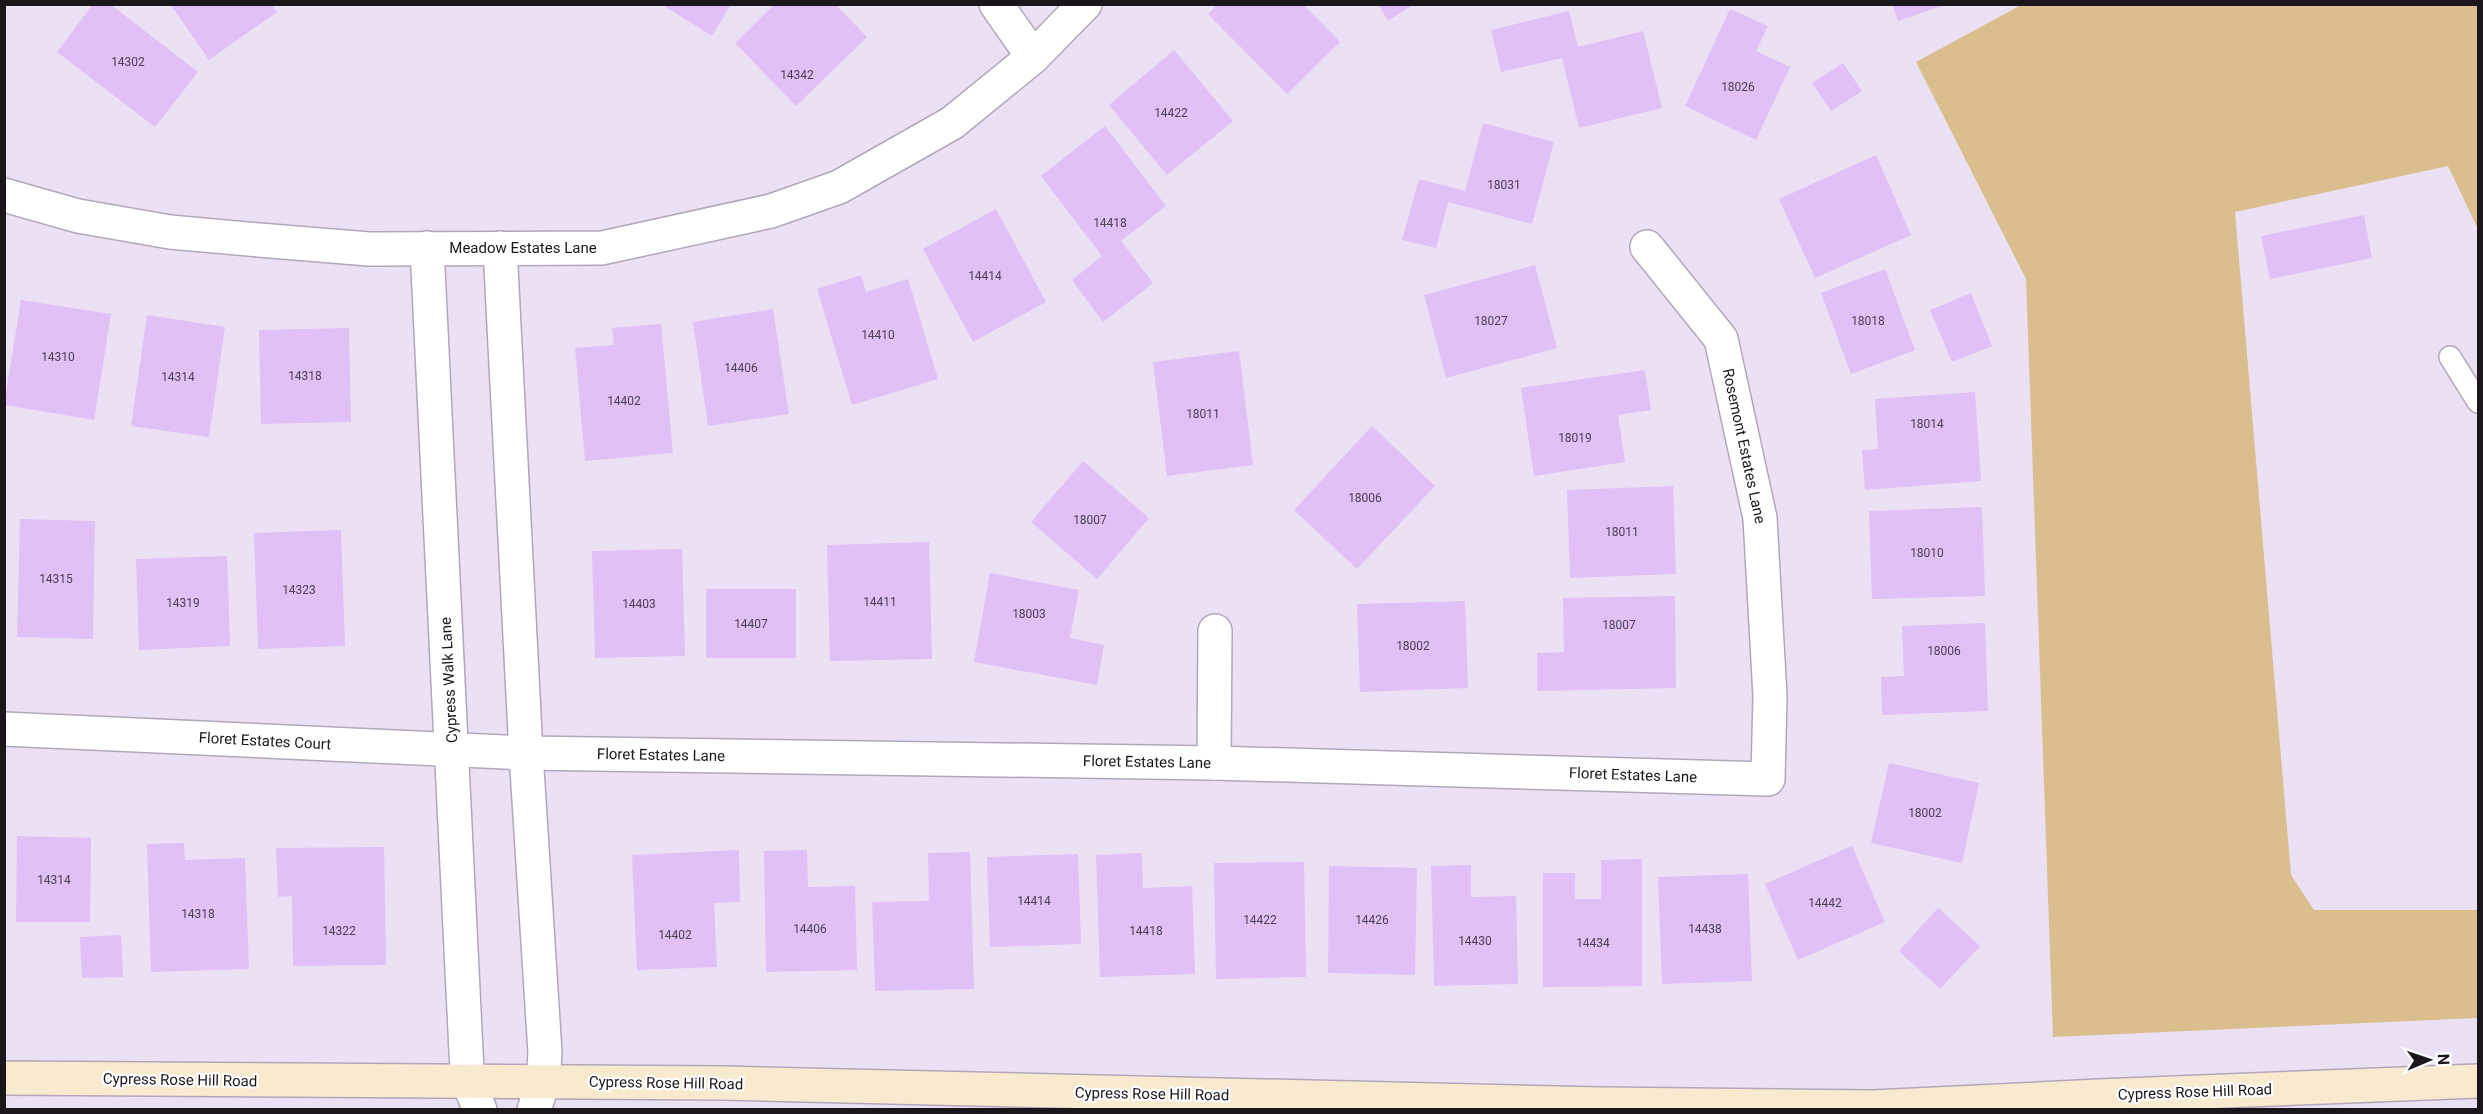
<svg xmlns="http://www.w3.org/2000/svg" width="2483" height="1114" font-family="Roboto,sans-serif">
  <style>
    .green { fill: #dabe8e }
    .building { fill: #e0c0f6 }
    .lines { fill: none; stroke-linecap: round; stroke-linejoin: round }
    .lane-casing { stroke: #b2a7ba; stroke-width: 24 }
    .street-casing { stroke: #b2a7ba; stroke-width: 36 }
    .secondary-casing { stroke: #b2a7ba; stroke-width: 36 }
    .lane { stroke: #fff; stroke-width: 21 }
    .street { stroke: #fff; stroke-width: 33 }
    .secondary { stroke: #f8eacf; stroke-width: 33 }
    .labels { text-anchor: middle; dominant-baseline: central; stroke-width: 4.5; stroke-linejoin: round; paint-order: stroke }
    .number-label { font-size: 12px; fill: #4c4052 }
    .street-label { font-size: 15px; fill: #1a161c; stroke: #fff }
  </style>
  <rect width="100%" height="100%" fill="#ece1f4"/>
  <path class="green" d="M2021,5H2478V229L2448,166L2235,212L2291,875L2314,910H2478V1018L2053,1037L2026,279L1916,62Z"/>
  <g class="building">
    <path d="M93,4H110L198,72L155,127L57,52Z"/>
    <path d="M170,4H272L277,12L209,60Z"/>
    <path d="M661,4H731L712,36Z"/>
    <path d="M775,4H835L867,37L796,106L735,43Z"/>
    <path d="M1218,4H1303L1340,42L1287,94L1208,14Z"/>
    <path d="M1378,4H1414L1388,21Z"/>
    <path d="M1892,4H1945V5L1898,21Z"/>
    <path d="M1730,9L1768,26L1756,51L1790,67L1756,140L1685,106Z"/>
    <path d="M1569,11L1578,47L1643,31L1662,108L1579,128L1562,58L1501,72L1491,30Z"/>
    <path d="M1174,50L1233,121L1167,175L1109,105Z"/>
    <path d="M1843,63L1862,91L1831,111L1812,83Z"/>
    <path d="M1483,123L1554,142L1532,224L1448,202L1436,248L1402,240L1419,179L1465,191Z"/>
    <path d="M1105,126L1166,206L1121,241L1153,283L1103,322L1072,280L1102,256L1041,176Z"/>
    <path d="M1876,155L1911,235L1815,278L1779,199Z"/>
    <path d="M996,209L1046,302L973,342L923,249Z"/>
    <path d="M2364,215L2372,258L2270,279L2261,236Z"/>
    <path d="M1535,265L1557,348L1446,378L1424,295Z"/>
    <path d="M1885,269L1915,350L1851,374L1821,293Z"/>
    <path d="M861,275L866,292L908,279L938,379L852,405L817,289Z"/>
    <path d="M1971,293L1992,346L1952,362L1930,310Z"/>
    <path d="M21,300L111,314L94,420L4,405Z"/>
    <path d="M773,309L789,414L708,426L693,322Z"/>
    <path d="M147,315L225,327L209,437L131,426Z"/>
    <path d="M661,324L673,453L585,461L575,348L614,345L612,328Z"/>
    <path d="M349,328L351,422L261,424L259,330Z"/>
    <path d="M1239,351L1253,465L1167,476L1153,362Z"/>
    <path d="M1645,370L1651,410L1618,415L1625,462L1534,476L1521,388Z"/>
    <path d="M1975,392L1981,481L1865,490L1862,450L1878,449L1875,399Z"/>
    <path d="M1372,426L1435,486L1357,569L1294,510Z"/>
    <path d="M1083,461L1149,518L1097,579L1031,522Z"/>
    <path d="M1673,486L1676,574L1570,578L1567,490Z"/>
    <path d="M1982,507L1985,596L1872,599L1869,511Z"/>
    <path d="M20,519L95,521L93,639L17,637Z"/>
    <path d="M341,530L345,646L258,649L254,533Z"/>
    <path d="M929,542L932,659L830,661L827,545Z"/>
    <path d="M682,549L685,656L595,658L592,551Z"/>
    <path d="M227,556L230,646L139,650L136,559Z"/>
    <path d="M990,573L1079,590L1070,638L1104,645L1097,685L974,662Z"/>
    <rect x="706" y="589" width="90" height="69"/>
    <path d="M1675,596L1676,688L1537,691V653L1564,652L1563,598Z"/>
    <path d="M1465,601L1468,688L1360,692L1357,604Z"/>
    <path d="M1985,623L1988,711L1882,715L1881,677L1904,676L1902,626Z"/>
    <path d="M1889,763L1979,783L1962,863L1871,843Z"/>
    <path d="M17,836L91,838L90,922H16Z"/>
    <path d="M184,843L185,860L245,858L249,969L151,972L147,844Z"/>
    <path d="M1852,846L1885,922L1798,960L1765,884Z"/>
    <path d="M384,847L386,965L293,966L292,896L278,897L276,848Z"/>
    <path d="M739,850L740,902L714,903L717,967L637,970L632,855Z"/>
    <path d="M807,850L808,887L855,886L857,970L766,972L764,851Z"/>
    <path d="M970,852L974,989L875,991L872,902L929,901L928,853Z"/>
    <path d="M1142,853L1143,888L1192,886L1195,974L1100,977L1096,855Z"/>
    <path d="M1078,854L1081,944L990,947L987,857Z"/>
    <path d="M1642,859V986L1543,987V873H1575V899H1601V860Z"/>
    <path d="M1304,862L1306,977L1216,979L1214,863Z"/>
    <path d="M1471,865V897L1516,896L1518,984L1434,986L1431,866Z"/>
    <path d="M1329,866L1417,868L1415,975L1328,973Z"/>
    <path d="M1748,874L1752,981L1662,984L1658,877Z"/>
    <path d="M1938,908L1980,946L1940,989L1899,951Z"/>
    <path d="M121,935L123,977L82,978L80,937Z"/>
  </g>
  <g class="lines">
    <g class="lane-casing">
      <path id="lane" d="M2450,357L2478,402"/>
    </g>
    <g class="street-casing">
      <g id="street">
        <path d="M996,4L1033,57"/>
        <path d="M4,195L78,216L170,232L259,240L369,249L602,248L771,211L839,187L952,123L1033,57L1085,4"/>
        <path d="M427,248L466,1052L468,1081L480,1110"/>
        <path d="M500,248L526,753L545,1053L543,1082L534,1110"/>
        <path d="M4,729L526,753L1214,763L1768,779L1770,696L1760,518L1721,339L1647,247"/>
        <path d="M1214,763L1215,631"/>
      </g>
    </g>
    <g class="secondary-casing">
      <path id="secondary" d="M4,1078L723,1083L1601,1104L1873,1107L2099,1096L2478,1081"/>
    </g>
    <use href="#lane" class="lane"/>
    <use href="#street" class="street"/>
    <use href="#secondary" class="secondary"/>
  </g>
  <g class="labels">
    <g class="number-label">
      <text x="128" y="62">14302</text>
      <text x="797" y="75">14342</text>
      <text x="1738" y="87">18026</text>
      <text x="1171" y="113">14422</text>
      <text x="1504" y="185">18031</text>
      <text x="1110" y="223">14418</text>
      <text x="985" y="276">14414</text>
      <text x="1491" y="321">18027</text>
      <text x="1868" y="321">18018</text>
      <text x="878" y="335">14410</text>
      <text x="58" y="357">14310</text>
      <text x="741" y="368">14406</text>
      <text x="305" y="376">14318</text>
      <text x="178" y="377">14314</text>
      <text x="624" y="401">14402</text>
      <text x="1203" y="414">18011</text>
      <text x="1927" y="424">18014</text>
      <text x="1575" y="438">18019</text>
      <text x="1365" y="498">18006</text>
      <text x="1090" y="520">18007</text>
      <text x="1622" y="532">18011</text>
      <text x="1927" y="553">18010</text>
      <text x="56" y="579">14315</text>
      <text x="299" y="590">14323</text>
      <text x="880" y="602">14411</text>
      <text x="183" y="603">14319</text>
      <text x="639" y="604">14403</text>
      <text x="1029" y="614">18003</text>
      <text x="751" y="624">14407</text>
      <text x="1619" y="625">18007</text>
      <text x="1413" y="646">18002</text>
      <text x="1944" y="651">18006</text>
      <text x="1925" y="813">18002</text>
      <text x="54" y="880">14314</text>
      <text x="1034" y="901">14414</text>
      <text x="1825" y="903">14442</text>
      <text x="198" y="914">14318</text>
      <text x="1260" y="920">14422</text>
      <text x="1372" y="920">14426</text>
      <text x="810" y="929">14406</text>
      <text x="1705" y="929">14438</text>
      <text x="339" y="931">14322</text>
      <text x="1146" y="931">14418</text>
      <text x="675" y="935">14402</text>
      <text x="1475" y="941">14430</text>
      <text x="1593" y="943">14434</text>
    </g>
    <g class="street-label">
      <text x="523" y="248">Meadow Estates Lane</text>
      <text transform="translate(1744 446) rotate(78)">Rosemont Estates Lane</text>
      <text transform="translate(449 680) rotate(-93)">Cypress Walk Lane</text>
      <text transform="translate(265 741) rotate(3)">Floret Estates Court</text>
      <text transform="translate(661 755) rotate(1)">Floret Estates Lane</text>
      <text transform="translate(1147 762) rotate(1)">Floret Estates Lane</text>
      <text transform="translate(1633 775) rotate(2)">Floret Estates Lane</text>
      <text transform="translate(180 1080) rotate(1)">Cypress Rose Hill Road</text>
      <text transform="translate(666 1083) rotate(1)">Cypress Rose Hill Road</text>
      <text transform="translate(2195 1092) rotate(-2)">Cypress Rose Hill Road</text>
      <text transform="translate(1152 1094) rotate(1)">Cypress Rose Hill Road</text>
    </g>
  </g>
  <rect width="2483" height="1114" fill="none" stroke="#1a161c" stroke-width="12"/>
  <g transform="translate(2429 1060) rotate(88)" stroke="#ffffff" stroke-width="4.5" paint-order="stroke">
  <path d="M0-4.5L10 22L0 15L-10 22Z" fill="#1a161c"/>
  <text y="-9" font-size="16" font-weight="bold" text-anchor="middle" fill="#1a161c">N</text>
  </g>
</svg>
